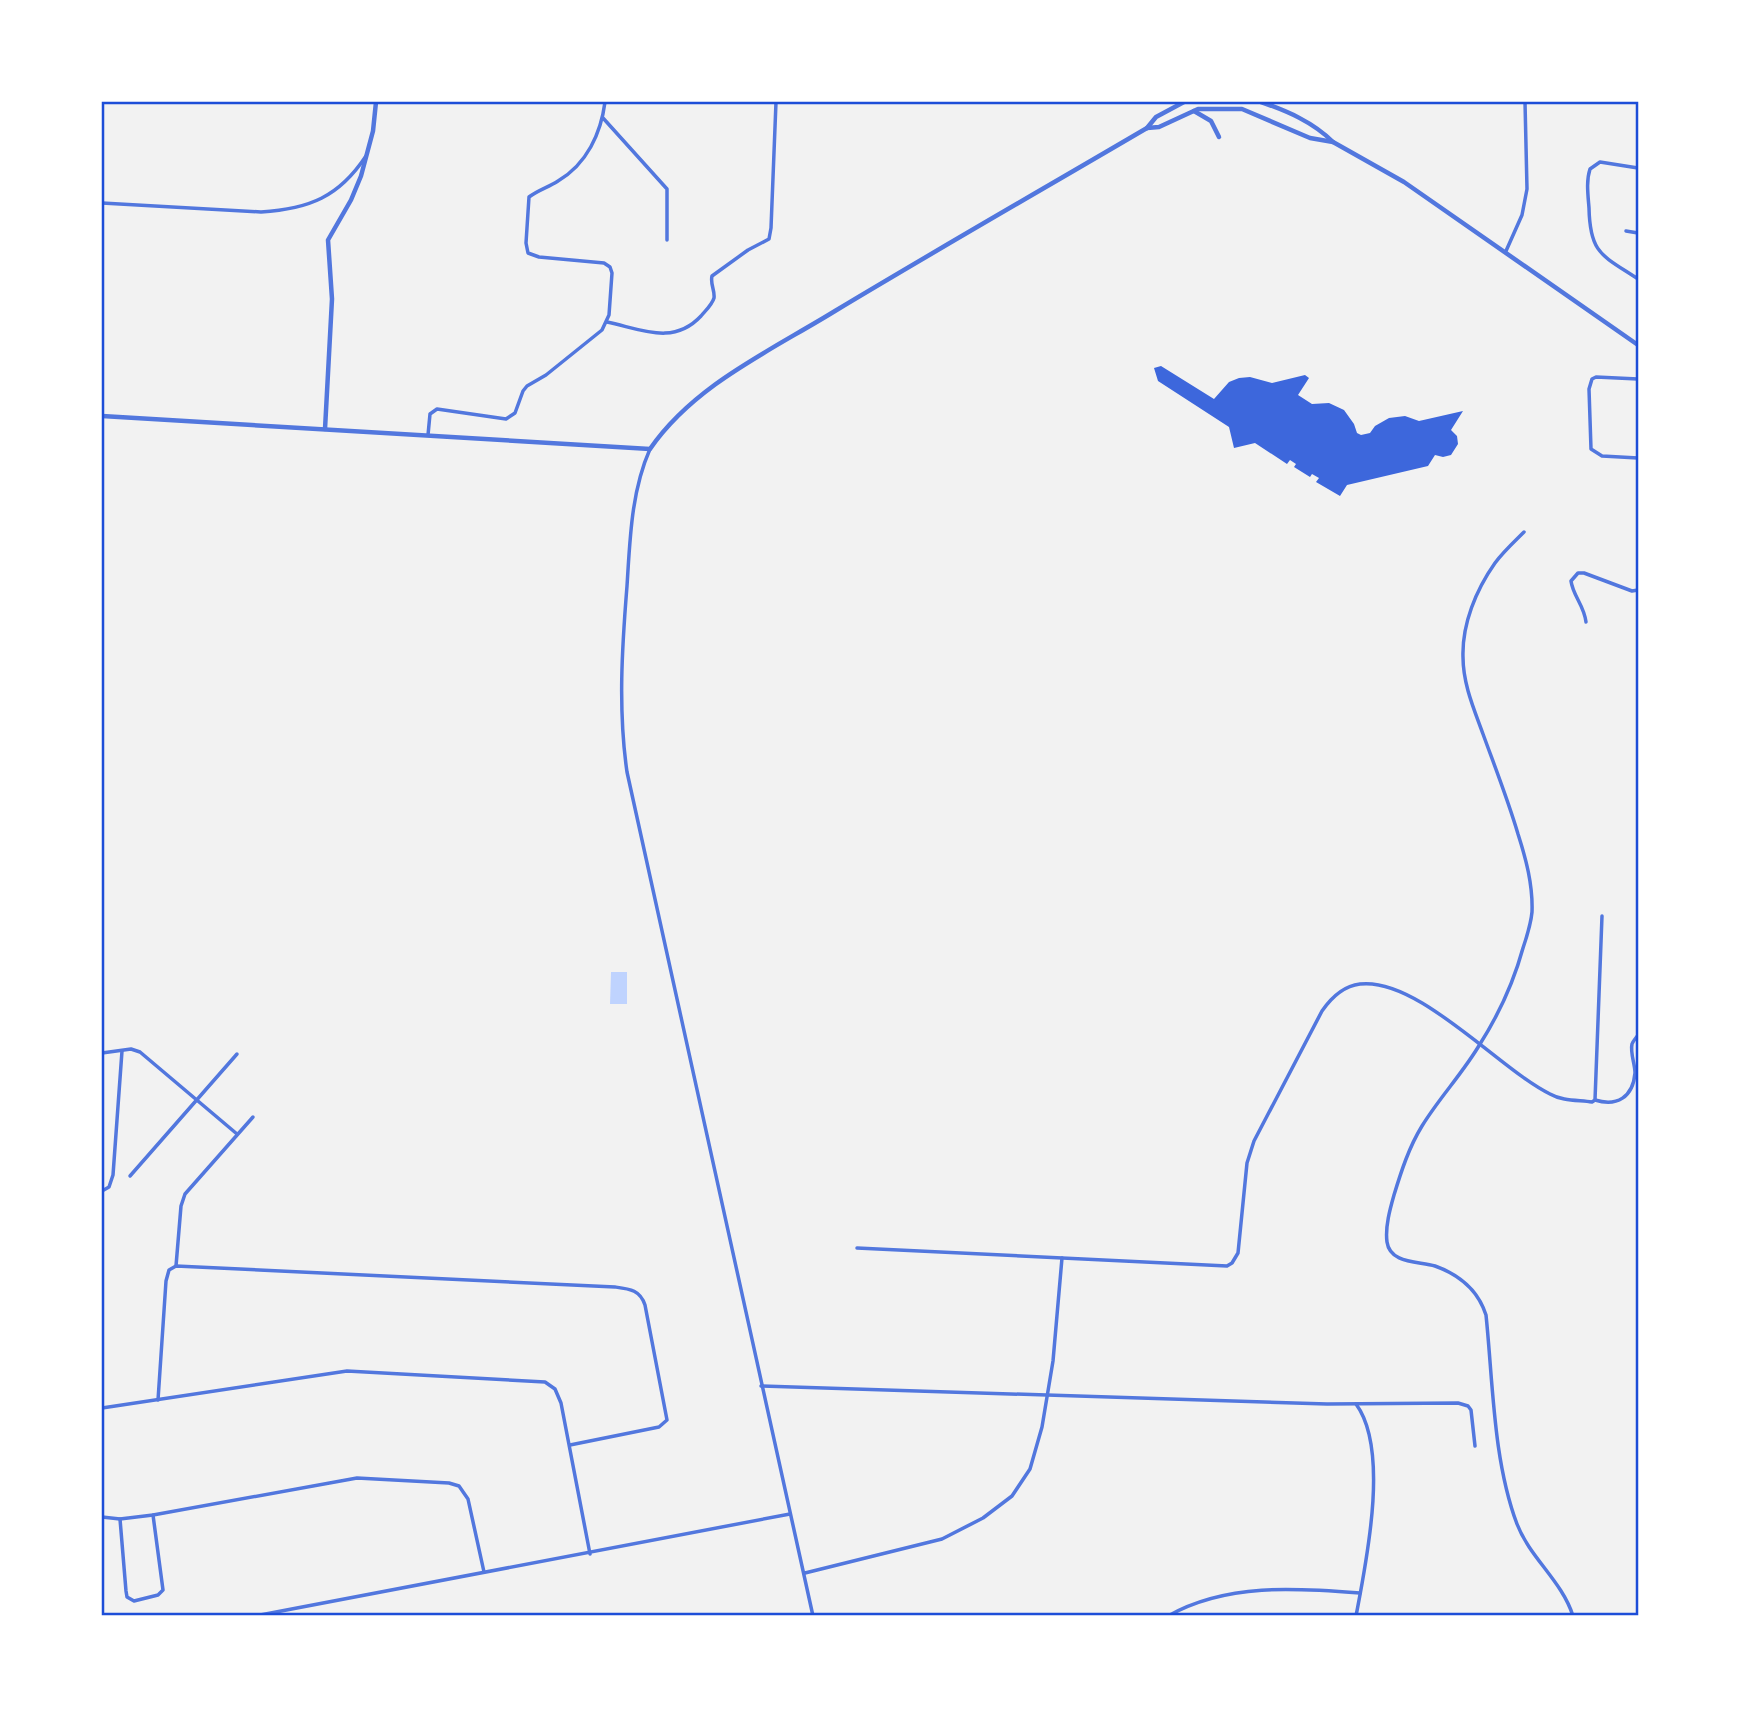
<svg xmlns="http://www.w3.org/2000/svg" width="1740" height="1717" font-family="Arial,sans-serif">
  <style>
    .water { fill: #bfd3fe }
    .building { fill: #3d67dc }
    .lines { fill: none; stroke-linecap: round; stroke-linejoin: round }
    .minor { stroke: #5277de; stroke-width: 3.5 }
    .tertiary { stroke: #5277de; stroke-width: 4.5 }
    .neatline { fill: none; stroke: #1d4ed8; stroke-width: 2.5 }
  </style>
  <rect width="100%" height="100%" fill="#f2f2f2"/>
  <path class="water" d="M611,972H627V1004H610Z"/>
  <path class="building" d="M1161,366L1214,399L1229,382L1239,378L1250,377L1272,383L1305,375L1309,378L1298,395L1312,404L1329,403L1344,410L1354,424L1357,433L1361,435L1370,433L1375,426L1389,418L1405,416L1419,421L1463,411L1451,430L1457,436L1458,444L1451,455L1443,457L1435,455L1428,466L1347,485L1340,496L1316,482L1319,478L1312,474L1310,477L1294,467L1296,464L1290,460L1287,464L1255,443L1234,448L1229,427L1158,381L1154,368Z"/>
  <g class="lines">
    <g class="minor">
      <path d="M603,118L667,189V240"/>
      <path d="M1638,168L1600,162L1590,169C1586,181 1588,195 1589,208C1590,254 1602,255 1638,279"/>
      <path d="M102,203L261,212C309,209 339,197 366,156"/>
      <path d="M1626,231L1638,233"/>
      <path d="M1506,251L1522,215L1527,189L1525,102"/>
      <path d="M607,322C641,329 673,346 701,316C705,311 712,305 714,298C715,290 710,284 712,276L748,250L769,239L771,228L776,102"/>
      <path d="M1638,379L1596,377L1592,379L1589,389L1591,449L1602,456L1638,458"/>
      <path d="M428,435L430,414L437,409L506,419L515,413L523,391L527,386L546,375L602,330L609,315L612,273L610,267L604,263L539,257L528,253L526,243L529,197C538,190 549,187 558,181C587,164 601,133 605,102"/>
      <path d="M650,449C631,492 630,540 627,586C622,648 618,710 627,772L813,1616"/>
      <path d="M1524,532C1514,542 1503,552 1495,563C1476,590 1462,624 1463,657C1463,684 1474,709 1483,734C1495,767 1508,800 1518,834C1526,859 1533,885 1532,912C1531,924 1527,936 1523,948C1514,981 1499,1014 1480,1044C1463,1073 1439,1098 1422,1126C1409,1147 1401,1172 1394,1195C1390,1209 1385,1227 1387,1242C1390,1264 1419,1261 1435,1266C1460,1275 1478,1290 1486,1315C1493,1382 1493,1460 1517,1524C1530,1558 1562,1581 1573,1616"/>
      <path d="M1586,622C1584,605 1573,596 1571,581L1578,573H1584L1632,591L1638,590"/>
      <path d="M102,1053L131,1049L140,1052L237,1134"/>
      <path d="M1595,1100C1617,1107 1633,1097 1635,1073C1635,1064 1630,1053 1632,1044C1633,1041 1636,1038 1638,1035"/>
      <path d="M130,1176L237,1054"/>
      <path d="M102,1191L109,1187L113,1175L122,1051"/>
      <path d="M857,1248L1227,1266L1232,1263L1238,1253L1247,1163L1254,1141L1322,1011C1331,998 1343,986 1360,984C1418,977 1499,1069 1550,1094C1562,1101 1578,1100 1592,1102L1595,1100L1602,916"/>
      <path d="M176,1266L181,1206L185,1194L253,1117"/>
      <path d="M761,1386L1327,1404L1458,1403L1468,1406L1471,1410L1475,1446"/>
      <path d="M158,1400L166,1281L169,1270L176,1266L615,1287C630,1289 640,1290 645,1305L667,1420L659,1427L570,1445"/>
      <path d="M102,1408L347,1371L545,1382L555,1389L561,1403L590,1554"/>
      <path d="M102,1517L120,1519L153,1515L357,1478L449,1483L459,1486L468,1499L484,1572"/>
      <path d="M120,1519L126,1591L127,1597L134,1601L158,1595L163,1590L153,1515"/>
      <path d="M805,1573L942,1539L983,1518L1012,1496L1030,1469L1042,1427L1053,1361L1062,1258"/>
      <path d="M255,1616L790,1514"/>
      <path d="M1168,1616C1226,1583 1296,1588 1360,1593"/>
      <path d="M1356,1616C1366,1563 1390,1450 1356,1404"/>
    </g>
    <g class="tertiary">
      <path d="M1261,102C1287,111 1313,122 1333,142"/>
      <path d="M1194,111L1211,121L1219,137"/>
      <path d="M1147,128L1156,117L1184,102"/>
      <path d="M102,416L650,449C694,385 770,351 835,311C938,249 1043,189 1147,128L1159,127L1198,109H1242L1310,138L1333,142L1404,182L1638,345"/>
      <path d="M325,429L332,299L328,240L351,200L361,176L373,131L376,102"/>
    </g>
  </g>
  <rect width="1740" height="1717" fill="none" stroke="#ffffff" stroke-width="206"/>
  <rect x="103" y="103" width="1534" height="1511" class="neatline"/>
</svg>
